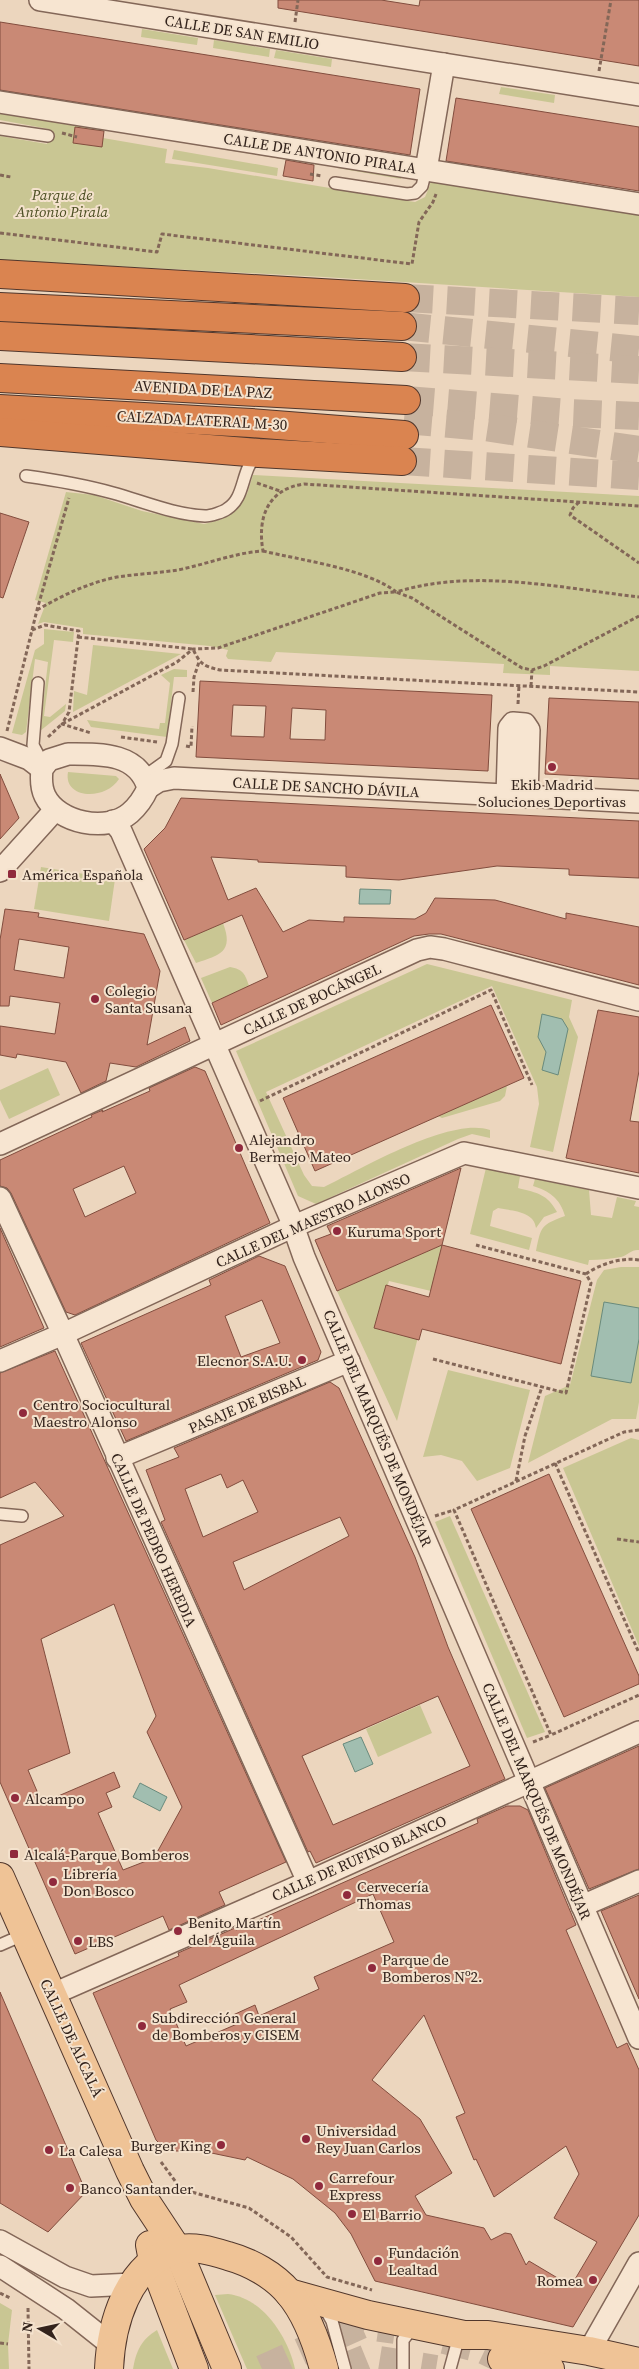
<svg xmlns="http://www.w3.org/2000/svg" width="639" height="2369" font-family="'Source Serif 4',serif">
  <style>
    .green { fill: #c9c693 }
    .water { fill: #a1beb0; stroke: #698a7c }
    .building { fill: #c98975; stroke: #824d3e; fill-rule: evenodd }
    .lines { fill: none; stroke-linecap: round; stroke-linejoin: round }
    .primary-tunnel { stroke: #c7b29e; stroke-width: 28; stroke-dasharray: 28 14; stroke-linecap: butt }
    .highway-tunnel { stroke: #c7b29e; stroke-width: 28; stroke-dasharray: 28 14; stroke-linecap: butt }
    .lane-casing { stroke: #836758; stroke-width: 14 }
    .street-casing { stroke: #836758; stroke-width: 24 }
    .primary-casing { stroke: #51372c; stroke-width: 30 }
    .highway-casing { stroke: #51372c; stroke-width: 30 }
    .path { stroke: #836758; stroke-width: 3; stroke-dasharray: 4 2.5; stroke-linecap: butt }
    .lane { stroke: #f7e5d1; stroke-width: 11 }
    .street { stroke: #f7e5d1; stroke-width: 21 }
    .primary { stroke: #efc396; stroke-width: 28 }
    .highway { stroke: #da8450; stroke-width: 28 }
    .poi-dot { fill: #902a3d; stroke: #f4e2cd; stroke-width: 2 }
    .labels { text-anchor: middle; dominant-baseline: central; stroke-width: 4; stroke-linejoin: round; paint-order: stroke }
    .street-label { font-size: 15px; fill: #33231c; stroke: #f4e2cd }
    .park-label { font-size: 15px; font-style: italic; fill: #4c4f23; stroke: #f4e2cd }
    .poi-label { font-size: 15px; fill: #33231c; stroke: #f4e2cd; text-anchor: start }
  </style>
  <rect width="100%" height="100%" fill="#ecd6be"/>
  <g class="green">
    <path d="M142,29L198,38L197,45L141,37Z"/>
    <path d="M214,40L270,49L269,57L213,48Z"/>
    <path d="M276,50L332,59L331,67L274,58Z"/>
    <path d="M501,87L555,95L554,103L499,94Z"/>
    <path d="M0,107L58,116L57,123L71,125L72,119L163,133L162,139L104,130L103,138L167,149L165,163L208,168L415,202L425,197L430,185L431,175L639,209V297L324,277L0,260V136L47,144L49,129L0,120Z"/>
    <path d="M179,135L321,158L319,165L178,142Z"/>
    <path d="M174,150L278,168L277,176L172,159Z"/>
    <path d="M339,161L402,171L401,179L337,168Z"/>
    <path d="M253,475L639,496V671L550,666V675L503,673L504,664L276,652L271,662L228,659L226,656L228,650L210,646L83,634V628L44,622L38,624L46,603L35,600L66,492L94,495L142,511L204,524L220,520L243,500L247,494Z"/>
    <path d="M44,629L74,632L73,642L54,640L44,716L50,717L66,704L65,711L40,731L48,662L35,659L26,732L22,735L12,733L35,650L44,644Z"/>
    <path d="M93,645L181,654L73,712L74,691L87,695Z"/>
    <path d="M174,669L187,670V677H174L167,737L91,727L87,720L159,729L160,723H165L170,683L161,675Z"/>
    <path d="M68,772L116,776L119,779C105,801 63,799 68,772Z"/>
    <path d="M41,867L115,879L109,921L34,909Z"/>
    <path d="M223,923C234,952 220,955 196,963L184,940Z"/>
    <path d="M427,964L572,1000L569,1017L578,1037L553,1152L530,1147L539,1104L537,1087L492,986L266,1092L304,1175L312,1186L324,1187C361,1169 451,1116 490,1130V1138L472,1134L458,1139L316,1204L298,1196L236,1051Z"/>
    <path d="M230,967C243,969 245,974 249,986L212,1003L201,978Z"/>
    <path d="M48,1068L60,1095L9,1119L0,1100V1090Z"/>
    <path d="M507,1086L505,1096L500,1101L442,1118L438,1116Z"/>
    <path d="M486,1168L520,1176L518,1188C538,1193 547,1194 557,1212L544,1217L536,1228C534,1211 512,1211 498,1208L493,1211L490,1226L532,1238L529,1250L470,1234Z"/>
    <path d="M535,1179L589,1190L591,1215L612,1218L617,1197L636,1201L634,1206L639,1207V1250C632,1249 628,1255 621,1257C610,1259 600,1260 589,1260L588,1265L536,1251C541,1226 541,1225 565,1216C560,1198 549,1191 533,1186Z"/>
    <path d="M442,1245L431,1291L389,1281L376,1326L418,1337L397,1421L337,1291Z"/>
    <path d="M621,1267H639V1402L636,1419H612L528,1463L545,1396L570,1385L597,1280L604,1270Z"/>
    <path d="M448,1370L530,1390L510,1468L477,1481L462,1461L441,1455L423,1457Z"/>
    <path d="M631,1438L639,1440V1646L563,1468Z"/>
    <path d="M450,1516L545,1732L527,1738L435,1522Z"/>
    <path d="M420,1705L432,1733L378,1757L366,1729Z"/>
    <path d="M228,2294C263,2298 288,2337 295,2369H247L215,2295Z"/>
    <path d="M0,2303L12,2310L8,2344L9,2369H0Z"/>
    <path d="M157,2330L173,2369H133C136,2351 141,2340 157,2330Z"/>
  </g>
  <g class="water">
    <path d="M360,889L391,890L390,904H359Z"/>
    <path d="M542,1014L562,1019L568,1029L558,1075L542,1070L546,1052L538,1037Z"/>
    <path d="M604,1302L639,1308V1339L631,1383L591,1376Z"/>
    <path d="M361,1737L373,1764L355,1772L343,1744Z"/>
    <path d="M140,1783L167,1797L160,1811L133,1797Z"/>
  </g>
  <g class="building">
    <path d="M278,0H381L419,6L420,0H639V66L278,8Z"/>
    <path d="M0,22L420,89L410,155L0,90Z"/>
    <path d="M456,98L639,127V191L446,161Z"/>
    <path d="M75,127L104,131L102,147L73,143Z"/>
    <path d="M286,160L314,165L313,181L283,176Z"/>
    <path d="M0,513L29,522L3,598L0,597Z"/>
    <path d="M200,681L492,695L488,771L196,757ZM233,705L266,706L264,737L231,736ZM292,708L326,710L325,740L290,739Z"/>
    <path d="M549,698L639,702V779L545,774Z"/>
    <path d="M0,774L19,818L0,839Z"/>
    <path d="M181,798L639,821V878L569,875V869L497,866L399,880L346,877V866L258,862V860L211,857L228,900L256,888L283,932L309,920L344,922V917L415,919L426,913L435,898L495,900L566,919V913L639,927V985L492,947L441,934H429L414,936L221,1025L212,1003L268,977L242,915L184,940L144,849L165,828Z"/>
    <path d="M5,909L39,913L38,917L144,934L160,971L147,1045L185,1027L190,1041L136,1067L110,1063L106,1081L81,1093L66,1062L17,1054L16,1058L0,1055V1026L55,1034L60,1003L10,996L9,1006H0V940ZM19,939L69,947L64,978L14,970Z"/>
    <path d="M491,1005L524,1078L315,1171L283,1098Z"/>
    <path d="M598,1010L639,1017V1071L630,1121L639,1122V1173L566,1158Z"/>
    <path d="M195,1067L205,1071L270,1223L75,1315L66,1312L11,1193L7,1188L0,1186V1160L92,1117L91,1115L103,1110L102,1112L150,1091L149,1088ZM124,1166L136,1193L85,1217L73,1189Z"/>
    <path d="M461,1168L442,1245L337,1291L315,1240L331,1234L327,1226Z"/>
    <path d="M0,1228L44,1328L0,1347Z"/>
    <path d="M442,1245L581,1281L561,1364L422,1329L419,1340L374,1328L386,1285L429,1297Z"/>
    <path d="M259,1256L285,1266L321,1352L318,1360L126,1441L81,1343L211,1285L209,1280ZM262,1300L280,1343L241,1357L225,1316Z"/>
    <path d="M55,1351L286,1862L219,1892L225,1905L169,1930L163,1916L75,1954L0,1782V1545L64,1516L35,1482L0,1498V1373ZM114,1604L156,1716L147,1732L182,1807L154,1858L123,1870L98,1813L112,1807L106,1793L120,1787L114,1772L42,1803L28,1770L70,1753L41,1639Z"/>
    <path d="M330,1382L339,1388L381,1481L415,1557L448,1647L505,1779L316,1863L310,1851L308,1852L161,1522L165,1520L146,1470L179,1457L174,1448ZM221,1474L227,1488L243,1480L258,1512L203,1537L185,1489ZM340,1517L349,1536L244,1590L233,1562ZM438,1696L470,1766L333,1825L302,1756Z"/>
    <path d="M549,1474L639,1676V1684L564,1717L471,1509Z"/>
    <path d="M639,1746V1869L589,1889L545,1788Z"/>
    <path d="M507,1806H520L528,1810L576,1925L566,1930L617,2048L627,2043L639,2070V2215L573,2327L375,2281L351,2234L335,2213L293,2179L247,2157L245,2160L202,2151H174L162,2146L156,2140L93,1993L179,1956L178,1953L235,1928L236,1930L478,1823L477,1819ZM373,1894L394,1942L314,1977L319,1989L259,2016L255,2005L233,2015L237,2024L186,2046L170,2009L187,2002L179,1985ZM424,2015L465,2113L456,2117L474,2160L476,2159L494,2197L566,2146L579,2174L554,2218L597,2242L571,2286L529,2261L526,2265L511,2234L505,2233L491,2240L484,2228L426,2215L415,2196L452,2173L420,2119L372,2080Z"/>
    <path d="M639,1895V1999L601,1911Z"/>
    <path d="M0,1992L86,2192L48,2232L0,2203Z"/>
  </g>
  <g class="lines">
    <g class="primary-tunnel">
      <path d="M444,2340L481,2349L502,2359"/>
      <path d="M262,2369L361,2325L395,2330"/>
      <path d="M340,2369L367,2358L436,2369"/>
    </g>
    <g class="highway-tunnel">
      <path d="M405,298L639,311"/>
      <path d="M402,326L639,350"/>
      <path d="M402,357L639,370"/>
      <path d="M406,400L570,413L639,416"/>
      <path d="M404,420L485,427L639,450"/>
      <path d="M402,461L639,476"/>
    </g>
    <g class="lane-casing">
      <g id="lane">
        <path d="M0,129L48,136"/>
        <path d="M335,183L407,194L415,193L422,186L426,170"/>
        <path d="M26,476C55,480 84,485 113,493C142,501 175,515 205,516C211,516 223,512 227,509C246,497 240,472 257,454"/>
        <path d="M38,683L33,745L43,764"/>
        <path d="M145,776L166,761L172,744L179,698"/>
        <path d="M0,1514L22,1516"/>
        <path d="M0,1945L25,1934"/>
        <path d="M324,2307L332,2321L345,2369"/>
        <path d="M403,2369V2340L414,2326"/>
        <path d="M450,2369L456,2347L464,2335"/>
      </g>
    </g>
    <g class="street-casing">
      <g id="street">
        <path d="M40,0L639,95"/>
        <path d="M0,102L639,204"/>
        <path d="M426,170L444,64"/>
        <path d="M0,748L29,759L42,769"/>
        <path d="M68,754C99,754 138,752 148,788C144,797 138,806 130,813C107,833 58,823 45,796C41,788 41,778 42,769L49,760Z"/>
        <path d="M148,788L159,781L174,778L639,802"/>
        <path d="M507,796L509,728L513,723L525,724L529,730L527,797"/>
        <path d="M113,821L121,831L290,1217L304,1257L639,2038"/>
        <path d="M0,871L55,810"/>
        <path d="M0,1144L417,950L430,947L444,949L639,1000"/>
        <path d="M0,1198L63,1334L308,1882"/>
        <path d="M0,1361L63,1334L292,1227L464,1153L639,1188"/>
        <path d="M117,1458L349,1361"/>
        <path d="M582,1906L639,1881"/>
        <path d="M51,1995L308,1882L639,1732"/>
        <path d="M0,2241L65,2277L91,2286L133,2284"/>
        <path d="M0,2266L66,2309L110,2344"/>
        <path d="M589,2351L639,2263"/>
      </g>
    </g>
    <g class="primary-casing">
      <g id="primary">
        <path d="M0,1877L130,2171L144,2199L177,2249L227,2369"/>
        <path d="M150,2245L153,2261L194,2369"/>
        <path d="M289,2293L368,2315L464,2335H488L589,2351L639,2362"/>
        <path d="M502,2359L550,2369"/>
        <path d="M109,2369C111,2324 127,2266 175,2250C192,2245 212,2251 228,2256C250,2262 274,2275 289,2293C307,2314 317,2343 324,2369"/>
      </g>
    </g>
    <g class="highway-casing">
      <g id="highway">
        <path d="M0,274L405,298"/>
        <path d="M0,307L402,326"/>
        <path d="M0,336L402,357"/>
        <path d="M0,378L406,400"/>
        <path d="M0,409L251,423L404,435"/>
        <path d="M0,432L259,453L402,461"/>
      </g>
    </g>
    <g class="path">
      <path d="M295,22L298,0"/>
      <path d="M599,71L611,0"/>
      <path d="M62,133L77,137"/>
      <path d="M310,174L322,176"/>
      <path d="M0,175L11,177"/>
      <path d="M0,233L157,252L162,234L412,264L419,222L433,202L436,194"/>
      <path d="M257,483L280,491"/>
      <path d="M579,502L573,508L570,515L639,563"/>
      <path d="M263,551C300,560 368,569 396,592C474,568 560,588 639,597"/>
      <path d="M37,610C63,595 88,583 117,577C137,574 158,573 178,570C207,564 234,553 263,551C257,517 268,489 304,484L639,506"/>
      <path d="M32,630L45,625L79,631L69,712L62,724L91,733"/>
      <path d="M78,637L193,649C200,664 203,666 220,670L639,692"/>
      <path d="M531,686L532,670"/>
      <path d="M193,692L194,677L199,662"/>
      <path d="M518,704L519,685"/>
      <path d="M7,731L37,610L69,498"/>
      <path d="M48,737L62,724L177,662L193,649L218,648L380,593L396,592L412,598L522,668L532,670L544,666L639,616"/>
      <path d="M121,737L157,742"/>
      <path d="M186,746L191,747L192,726"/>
      <path d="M260,1101L491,990L532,1085"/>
      <path d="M586,1274C600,1264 622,1257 639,1260"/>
      <path d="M433,1359L566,1393L591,1283L586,1274L476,1245"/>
      <path d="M639,1430L624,1432L454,1510L551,1735L639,1695"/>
      <path d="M555,1463L639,1653"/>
      <path d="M516,1481L525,1436L542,1387"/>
      <path d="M435,1516L454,1510"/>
      <path d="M617,1539L639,1542"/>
      <path d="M533,1742L551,1735"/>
      <path d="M161,2162L181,2189L249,2208L291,2237L327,2277L372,2290"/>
      <path d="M0,2293L10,2298"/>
      <path d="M28,2308L29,2369"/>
      <path d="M0,2343L8,2344"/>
    </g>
    <use href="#lane" class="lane"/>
    <use href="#street" class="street"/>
    <use href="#primary" class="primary"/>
    <use href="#highway" class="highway"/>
  </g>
  <g class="poi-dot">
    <circle cx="552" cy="767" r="5"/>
    <rect x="7" y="869" width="10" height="10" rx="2.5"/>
    <circle cx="95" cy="999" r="5"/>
    <circle cx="239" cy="1148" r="5"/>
    <circle cx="337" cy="1231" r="5"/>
    <circle cx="302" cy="1360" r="5"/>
    <circle cx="23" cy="1413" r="5"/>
    <circle cx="15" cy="1798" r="5"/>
    <rect x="9" y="1849" width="10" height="10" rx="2.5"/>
    <circle cx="53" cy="1882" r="5"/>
    <circle cx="347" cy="1895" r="5"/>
    <circle cx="178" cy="1931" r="5"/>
    <circle cx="78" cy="1941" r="5"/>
    <circle cx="372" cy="1968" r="5"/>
    <circle cx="142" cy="2026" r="5"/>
    <circle cx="306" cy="2139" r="5"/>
    <circle cx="221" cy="2145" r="5"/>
    <circle cx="49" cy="2150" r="5"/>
    <circle cx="319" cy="2186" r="5"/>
    <circle cx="70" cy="2188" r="5"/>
    <circle cx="352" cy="2214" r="5"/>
    <circle cx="378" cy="2261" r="5"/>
    <circle cx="593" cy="2280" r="5"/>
  </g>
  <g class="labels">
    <g class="street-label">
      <text transform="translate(242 32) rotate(9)">CALLE DE SAN EMILIO</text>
      <text transform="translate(320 153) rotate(9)">CALLE DE ANTONIO PIRALA</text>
      <text transform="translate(203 389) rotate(3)">AVENIDA DE LA PAZ</text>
      <text transform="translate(202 420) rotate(3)">CALZADA LATERAL M-30</text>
      <text transform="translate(326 787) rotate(3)">CALLE DE SANCHO DÁVILA</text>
      <text transform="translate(312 999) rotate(-25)">CALLE DE BOCÁNGEL</text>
      <text transform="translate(313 1220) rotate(-24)">CALLE DEL MAESTRO ALONSO</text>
      <text transform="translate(247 1404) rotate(-23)">PASAJE DE BISBAL</text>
      <text transform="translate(378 1428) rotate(67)">CALLE DEL MARQUÉS DE MONDÉJAR</text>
      <text transform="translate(154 1540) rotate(66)">CALLE DE PEDRO HEREDIA</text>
      <text transform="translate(537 1801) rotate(67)">CALLE DEL MARQUÉS DE MONDÉJAR</text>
      <text transform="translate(359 1858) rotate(-24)">CALLE DE RUFINO BLANCO</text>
      <text transform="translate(72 2038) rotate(65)">CALLE DE ALCALÁ</text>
    </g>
    <g class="park-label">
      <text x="62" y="194">Parque de<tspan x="62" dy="17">Antonio Pirala</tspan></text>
    </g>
    <g class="poi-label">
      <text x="552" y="784" text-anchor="middle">Ekib Madrid<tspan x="552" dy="17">Soluciones Deportivas</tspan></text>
      <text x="22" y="874">América Española</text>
      <text x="105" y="990">Colegio<tspan x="105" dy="17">Santa Susana</tspan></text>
      <text x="249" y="1139">Alejandro<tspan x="249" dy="17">Bermejo Mateo</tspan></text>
      <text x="347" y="1231">Kuruma Sport</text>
      <text x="292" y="1360" text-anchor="end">Elecnor S.A.U.</text>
      <text x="33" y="1404">Centro Sociocultural<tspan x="33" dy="17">Maestro Alonso</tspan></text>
      <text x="25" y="1798">Alcampo</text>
      <text x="24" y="1854">Alcalá-Parque Bomberos</text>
      <text x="63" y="1873">Librería<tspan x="63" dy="17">Don Bosco</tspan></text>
      <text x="357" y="1886">Cervecería<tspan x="357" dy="17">Thomas</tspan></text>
      <text x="188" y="1922">Benito Martín<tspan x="188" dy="17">del Águila</tspan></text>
      <text x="88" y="1941">LBS</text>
      <text x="382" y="1959">Parque de<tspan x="382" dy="17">Bomberos Nº2.</tspan></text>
      <text x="152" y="2017">Subdirección General<tspan x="152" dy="17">de Bomberos y CISEM</tspan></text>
      <text x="316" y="2130">Universidad<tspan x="316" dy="17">Rey Juan Carlos</tspan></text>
      <text x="211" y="2145" text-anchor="end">Burger King</text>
      <text x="59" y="2150">La Calesa</text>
      <text x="329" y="2177">Carrefour<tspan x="329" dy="17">Express</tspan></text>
      <text x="80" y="2188">Banco Santander</text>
      <text x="362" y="2214">El Barrio</text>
      <text x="388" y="2252">Fundación<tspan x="388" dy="17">Lealtad</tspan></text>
      <text x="583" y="2280" text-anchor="end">Romea</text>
    </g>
  </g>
  <g transform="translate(40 2329) rotate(279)" stroke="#f4e2cd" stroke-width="4" paint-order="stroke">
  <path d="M0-4L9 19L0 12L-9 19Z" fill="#33231c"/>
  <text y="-8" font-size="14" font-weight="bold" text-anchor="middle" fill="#33231c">N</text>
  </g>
</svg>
